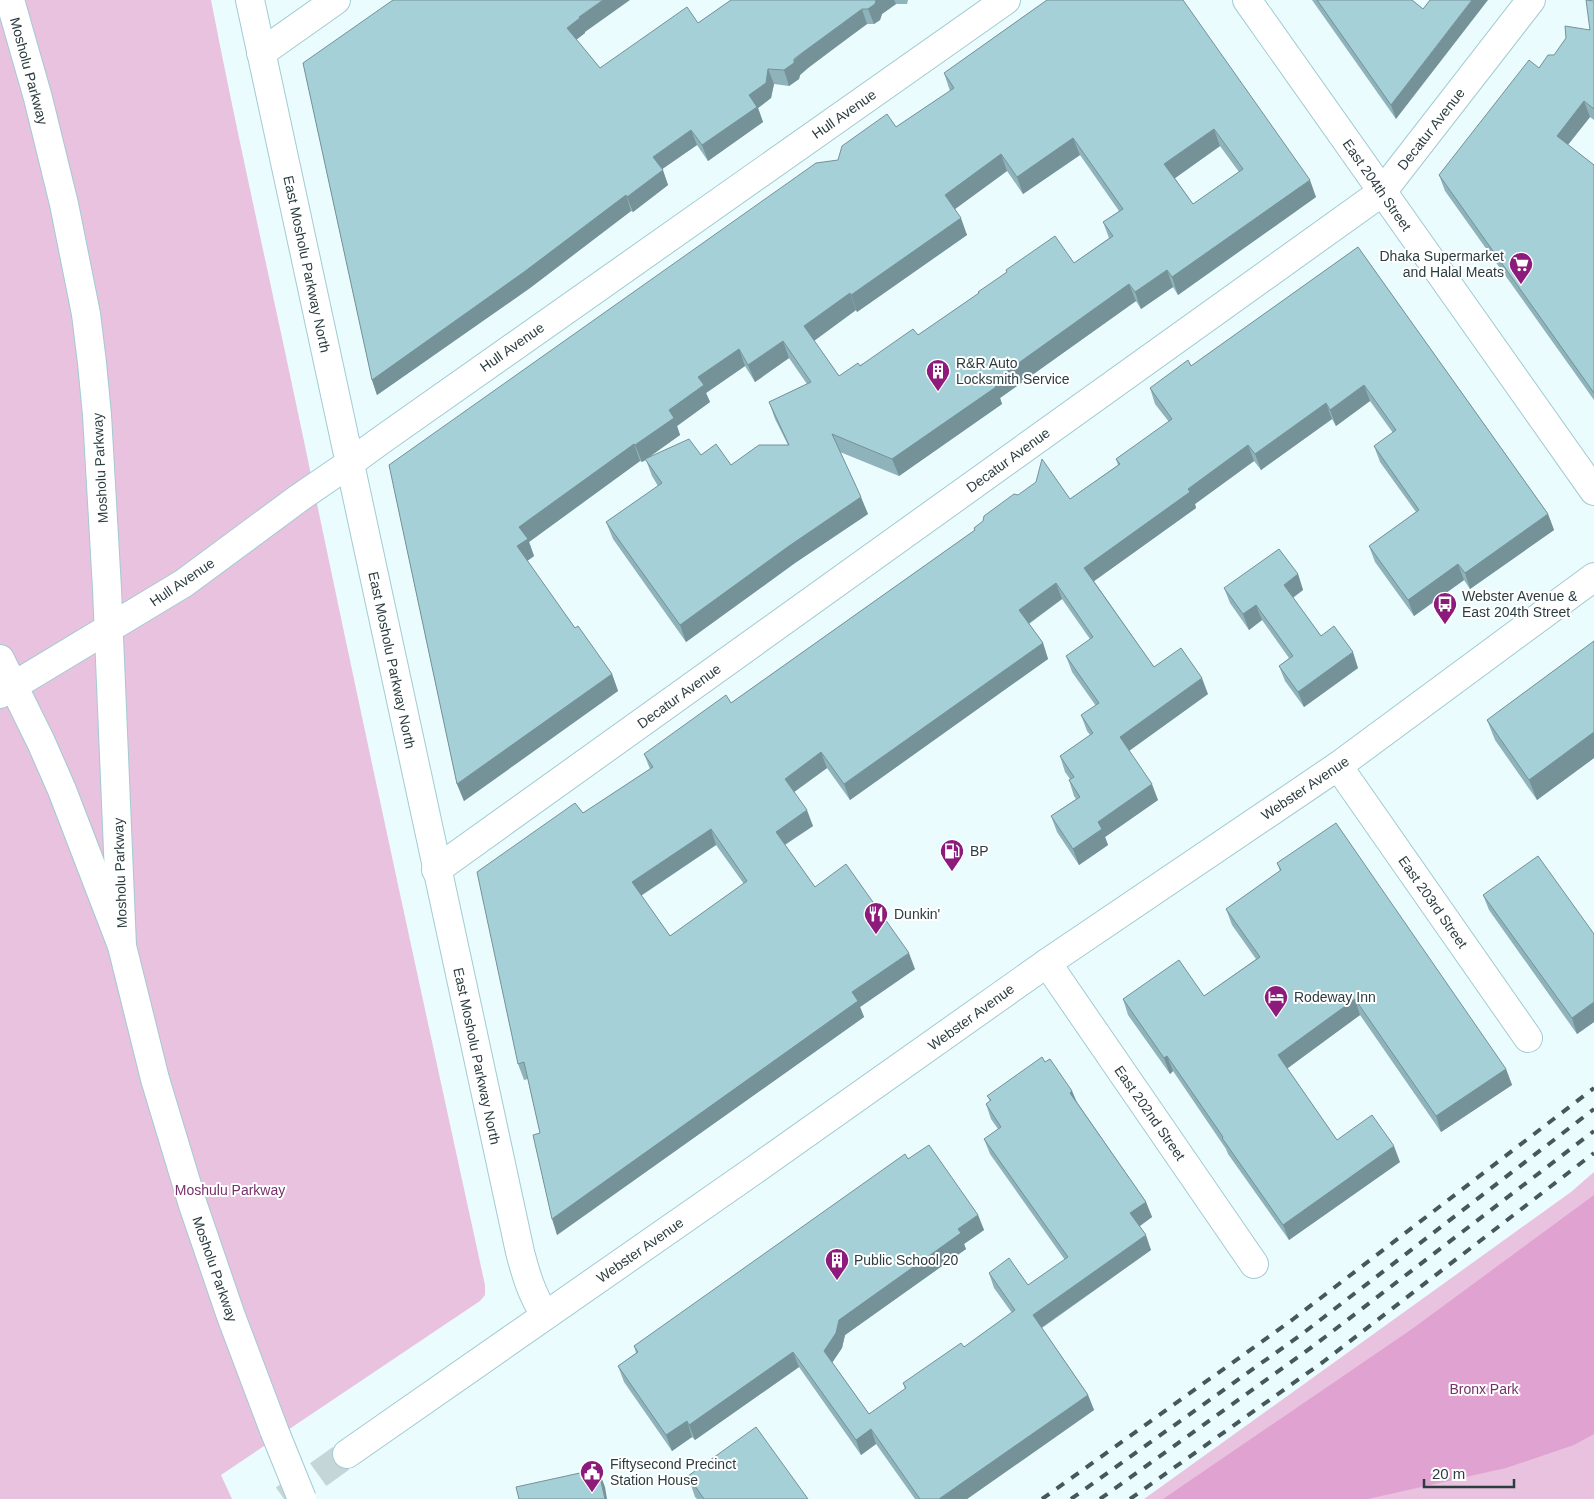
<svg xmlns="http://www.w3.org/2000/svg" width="1594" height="1499" font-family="Helvetica,sans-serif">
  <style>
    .green { fill: #e9c2df }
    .forest { fill: #e0a2d1 }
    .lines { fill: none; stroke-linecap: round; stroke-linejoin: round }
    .secondary-tunnel { stroke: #c5d6d9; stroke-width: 28; stroke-dasharray: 28 14; stroke-linecap: butt }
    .minor-casing { stroke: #a1cbd2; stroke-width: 30 }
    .secondary-casing { stroke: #a1cbd2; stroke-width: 30 }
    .primary-casing { stroke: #a1cbd2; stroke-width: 30 }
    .minor { stroke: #fff; stroke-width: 28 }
    .secondary { stroke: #fff; stroke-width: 28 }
    .primary { stroke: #fff; stroke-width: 28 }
    .rail { stroke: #47585b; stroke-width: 4; stroke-dasharray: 9 9; stroke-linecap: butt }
    .primary-bridge-casing { stroke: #a1cbd2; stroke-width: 30; stroke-linecap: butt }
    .primary-bridge { stroke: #fff; stroke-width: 28 }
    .wall { fill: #8fb3ba; fill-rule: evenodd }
    .shaded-wall { fill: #749297 }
    .building { fill: #a6d0d8; stroke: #749297; fill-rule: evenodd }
    .labels { text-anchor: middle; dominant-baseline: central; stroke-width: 4; stroke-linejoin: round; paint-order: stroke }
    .street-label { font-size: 14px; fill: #2c3d40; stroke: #fff }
    .poi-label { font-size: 14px; fill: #2c3d40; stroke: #fff; text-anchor: start }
    .park-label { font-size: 14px; fill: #78306b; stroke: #fff }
  </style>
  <rect width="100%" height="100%" fill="#ebfcff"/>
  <g class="green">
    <path d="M0,0H211C240,149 274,297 305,446C363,726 424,1005 485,1285V1295L480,1301L221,1475L232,1499H0Z"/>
    <path d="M1594,1172V1499H1144L1571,1192Z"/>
  </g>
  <path class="forest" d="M1594,1195V1434L1574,1445L1506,1468L1368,1499H1163L1412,1329Z"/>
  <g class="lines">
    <path class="secondary-tunnel" d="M284,1499L347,1454"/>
    <g class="minor-casing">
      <g id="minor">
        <path d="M250,0C341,417 428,835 520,1252C526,1275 532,1295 545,1315"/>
        <path d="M261,53L336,0"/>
        <path d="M0,694L184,583L299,498L350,463L380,441L1006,0"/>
        <path d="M1338,766L1528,1038"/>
        <path d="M436,870L1382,192L1531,0"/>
        <path d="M1047,963L1254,1264"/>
      </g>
    </g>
    <g class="secondary-casing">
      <g id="secondary">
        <path d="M1247,0L1594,491"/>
        <path d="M347,1454L753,1171L1047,963L1338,766L1594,577"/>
      </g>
    </g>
    <g class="primary-casing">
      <g id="primary">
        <path d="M10,0L38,98L64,204L86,314L92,363L97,415L107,589L122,946"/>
        <path d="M0,659L41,742L62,790L122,946L155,1079L193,1205L231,1316L274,1430"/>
      </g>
    </g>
    <use href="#minor" class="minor"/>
    <use href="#secondary" class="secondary"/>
    <use href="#primary" class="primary"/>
    <g class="rail">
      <path d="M1042,1499L1292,1320L1594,1088"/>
      <path d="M1071,1499L1302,1334L1594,1109"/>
      <path d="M1100,1499L1312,1347L1594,1131"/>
      <path d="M1130,1499L1323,1362L1594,1153"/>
    </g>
    <g class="primary-bridge-casing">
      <path id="primary-bridge" d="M274,1430L302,1499"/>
    </g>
    <use href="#primary-bridge" class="primary-bridge"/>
  </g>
  <g class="wall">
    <path d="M731,0H908L907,4H896L882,14L880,20L874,24H867L835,47L808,68L800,75L799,79L789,86L774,84L771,98L758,108L763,122L708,161L697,145L662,169L668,185L633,212L631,211L530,288L377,395L372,380L303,63L585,32V33L576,40L600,68L698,23Z"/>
    <path d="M1047,0L1316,197L1178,295L1173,287L1141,309L1136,301L1000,398L1002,404L899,476L840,452L868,514L795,563L686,642L613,539L606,522L658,486L652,476L646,460L642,462L640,461L529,542L534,556L527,561L575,628L612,674L618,691L464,801L457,784L389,465L838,160L896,127L950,91L944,73ZM1220,146L1239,172L1193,204L1175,178ZM1080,155L1119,211L1103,222L1109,238L1074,263L1006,270L1007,272L978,294L918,335L839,376L814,341L856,310L857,312L967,235L955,209L1007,171L1023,194ZM789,358L807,384L769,402L775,419L788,445L731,465L701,455L648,458L680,435L677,426L710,402L706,393L745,366L755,382Z"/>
    <path d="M1312,0H1412L1423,9L1396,119Z"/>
    <path d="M1594,1V120L1590,117L1568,145L1594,165V400L1445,191L1439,175L1539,68L1554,55L1590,30Z"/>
    <path d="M1358,247L1548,514L1554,530L1470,589L1464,580L1414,616L1375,562L1369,546L1416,512L1380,462L1374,446L1393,433L1370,401L1336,426L1332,419L1261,470L1254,461L1195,504L1196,508L1094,581L1154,667L1208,694L1129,751L1158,800L1105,837L1108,845L1079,865L1057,832L1051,816L1076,799L1074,796L1069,780L1070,779L1065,772L1060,756L1090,735L1087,731L1081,715L1096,706L1072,672L1066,656L1090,639L1062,599L1029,624L1043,643L1048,659L850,800L827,768L794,792L813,826L785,845L815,887L915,969L860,1007L864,1017L557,1235L540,1133L528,1079L524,1080L518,1064L583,813L650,769L644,754L731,703L975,530L974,528L1018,495L1070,499L1118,465L1116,459L1169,422L1155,404L1150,388L1191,366ZM716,845L744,884L670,936L641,896Z"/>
    <path d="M1298,574L1303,590L1293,598L1321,636L1358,668L1304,707L1285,681L1279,666L1289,658L1262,620L1249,630L1230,603L1224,588Z"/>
    <path d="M1594,641V758L1537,800L1495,740L1487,720Z"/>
    <path d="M1277,863L1506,1069L1512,1085L1441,1132L1360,1015L1287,1068L1337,1140L1400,1162L1289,1240L1228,1154L1226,1149L1173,1071L1170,1074L1128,1015L1123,999L1204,996L1256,959L1232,925L1226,909L1280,871Z"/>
    <path d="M1483,895L1594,934V1022L1577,1034L1489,910Z"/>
    <path d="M1045,1062L1072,1091L1077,1102L1146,1202L1152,1217L1139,1226L1151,1250L1042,1328L1088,1395L1094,1410L967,1499H915L876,1444L861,1455L799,1367L695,1440L692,1437L672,1451L624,1382L618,1366L636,1353L634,1346L908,1159L978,1215L984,1230L964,1244L966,1249L845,1335L842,1348L832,1362L869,1414L905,1389L903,1383L964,1347L1012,1313L994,1288L989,1273L1028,1285L1065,1260L990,1154L984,1139L998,1129L991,1119L986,1104L990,1101L987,1096Z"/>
    <path d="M688,1476L808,1499H697L695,1497Z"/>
  </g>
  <g class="shaded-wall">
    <path d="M603,0H630L585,32V33L572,43L567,28L579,17Z"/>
    <path d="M876,0H894L896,4L882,14L880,20L874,24L868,9Z"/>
    <path d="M1472,0H1488L1396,119L1391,105Z"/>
    <path d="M862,9L867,24L808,68L800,75L799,79L789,86L784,70L802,53Z"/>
    <path d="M768,69L774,84L771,98L758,108L763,122L708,161L702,145L749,95Z"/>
    <path d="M1584,101L1590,117L1562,152L1557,136Z"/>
    <path d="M1214,129L1220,146L1171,181L1164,164Z"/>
    <path d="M691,130L697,145L658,172L653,157Z"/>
    <path d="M1073,138L1080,155L1023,194L1017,177Z"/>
    <path d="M1001,154L1007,171L951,212L945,195Z"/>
    <path d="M663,170L668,185L633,212L627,197Z"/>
    <path d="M1310,180L1316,197L1178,295L1172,277Z"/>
    <path d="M626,195L631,211L530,288L377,395L372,380Z"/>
    <path d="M961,218L967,235L857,312L851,295Z"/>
    <path d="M1167,270L1173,287L1141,309L1135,292Z"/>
    <path d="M1129,284L1136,301L1000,398L1002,404L899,476L892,459L992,382Z"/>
    <path d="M850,293L856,310L811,343L804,326Z"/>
    <path d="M783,341L789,358L755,382L748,365Z"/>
    <path d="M739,349L745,366L706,393L710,402L677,426L680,435L642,462L635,445L669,410L698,377Z"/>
    <path d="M1364,385L1370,401L1336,426L1330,410Z"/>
    <path d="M1326,403L1332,419L1261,470L1255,454Z"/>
    <path d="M634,444L640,461L529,542L534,556L523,564L517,546L519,527Z"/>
    <path d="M1248,445L1254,461L1195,504L1196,508L1090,584L1084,568L1188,489Z"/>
    <path d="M861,497L868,514L795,563L686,642L680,625L789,546Z"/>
    <path d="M1548,514L1554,530L1470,589L1465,573Z"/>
    <path d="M1458,564L1464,580L1414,616L1408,600Z"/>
    <path d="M1298,574L1303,590L1289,600L1284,585Z"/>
    <path d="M1056,583L1062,599L1025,626L1019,610Z"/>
    <path d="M1256,605L1262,620L1249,630L1243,614Z"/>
    <path d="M1043,643L1048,659L850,800L844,784Z"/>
    <path d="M1353,652L1358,668L1304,707L1298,692Z"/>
    <path d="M612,674L618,691L464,801L457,784Z"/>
    <path d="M1202,678L1208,694L1126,753L1120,737Z"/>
    <path d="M1594,732V758L1537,800L1529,780Z"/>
    <path d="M821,752L827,768L790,795L785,779Z"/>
    <path d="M1152,784L1158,800L1105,837L1108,845L1079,865L1073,849L1098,822Z"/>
    <path d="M807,810L813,826L781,847L776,832Z"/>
    <path d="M711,829L716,845L637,898L632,882Z"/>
    <path d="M909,953L915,969L860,1007L864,1017L557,1235L552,1219L852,992Z"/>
    <path d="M1355,999L1360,1015L1284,1071L1278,1055Z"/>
    <path d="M1594,1002V1022L1577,1034L1572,1018Z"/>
    <path d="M1167,1056L1173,1071L1170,1074L1164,1058Z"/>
    <path d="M1506,1069L1512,1085L1441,1132L1436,1116Z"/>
    <path d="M1072,1091L1078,1106L1070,1093Z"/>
    <path d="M1394,1146L1400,1162L1289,1240L1283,1225Z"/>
    <path d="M1146,1202L1152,1217L1136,1229L1130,1213Z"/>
    <path d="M978,1215L984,1230L964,1244L966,1249L845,1335L842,1348L830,1366L824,1351L839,1320L958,1229Z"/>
    <path d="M1146,1235L1151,1250L1038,1330L1033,1315Z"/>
    <path d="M793,1352L799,1367L695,1440L689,1425Z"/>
    <path d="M1088,1395L1094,1410L967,1499H939Z"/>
    <path d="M687,1421L692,1437L672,1451L666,1435Z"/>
    <path d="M871,1429L876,1444L861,1455L856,1440Z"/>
    <path d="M598,1469L605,1487L607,1499H605Z"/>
  </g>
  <g class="building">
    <path d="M393,0H603L579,17L580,18L567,28L600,68L687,7L698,23L731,0H876L875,4L868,9H862L802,53L794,59V63L784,70L768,69L766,83L749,95L757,107L702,145L691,130L653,157L663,170L627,197L626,195L524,272L372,380L303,63Z"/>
    <path d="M1047,0H1183L1310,180L1172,277L1167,270L1135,292L1129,284L992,382L996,387L892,459L832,434L861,497L789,546L680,625L606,522L662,483L645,459L689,439L701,455L716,444L731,465L759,445H789L769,402L811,382L783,341L748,365L739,349L698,377L704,385L669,410L674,418L635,445L634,444L519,527L528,539L517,546L575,628L578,626L612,674L457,784L389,465L816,163L838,160L842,146L887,114L896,127L954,88L944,73ZM1214,129L1243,169L1193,204L1164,164ZM1073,138L1123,209L1103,222L1113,236L1074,263L1055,236L1006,270L1007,272L978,292L979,293L918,335L913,329L860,366L858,363L839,376L804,326L850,293L851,295L961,218L945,195L1001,154L1017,177Z"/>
    <path d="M1317,0H1412L1423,9L1430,0H1472L1391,105Z"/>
    <path d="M1586,0L1594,1V109L1584,101L1557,136L1594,165V393L1439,175L1529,60L1539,68L1548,55H1554L1566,38L1565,26L1590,30Z"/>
    <path d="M1358,247L1548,514L1465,573L1458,564L1408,600L1369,546L1419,510L1374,446L1396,430L1364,385L1330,410L1326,403L1255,454L1248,445L1188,489L1190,492L1084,568L1154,667L1181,648L1202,678L1120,737L1152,784L1098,822L1102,829L1073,849L1051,816L1080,797L1069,780L1074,777L1060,756L1093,733L1081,715L1099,703L1066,656L1093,637L1056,583L1019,610L1043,643L844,784L821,752L785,779L807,810L776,832L815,887L846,864L909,953L852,992L858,1001L552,1219L533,1135L540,1133L524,1062L518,1064L477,872L575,803L583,813L653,767L644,754L726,695L731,703L975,530L974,528L983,521L984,516L1014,494L1018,495L1036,482L1042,459L1070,499L1120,464L1116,459L1172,419L1150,388L1188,360L1191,366ZM711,829L747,881L670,936L632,882Z"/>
    <path d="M1279,549L1298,574L1284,585L1321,636L1334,626L1353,652L1298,692L1279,666L1293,656L1256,605L1243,614L1224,588Z"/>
    <path d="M1594,641V732L1529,780L1487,720Z"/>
    <path d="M1336,823L1506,1069L1436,1116L1355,999L1278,1055L1337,1140L1372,1115L1394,1146L1283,1225L1222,1138L1223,1137L1167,1056L1164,1058L1123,999L1179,960L1204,996L1260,957L1226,909L1281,870L1277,863Z"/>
    <path d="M1538,856L1594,934V1002L1572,1018L1483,895Z"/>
    <path d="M1042,1057L1045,1062L1050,1059L1072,1091L1070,1093L1146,1202L1130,1213L1146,1235L1033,1315L1088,1395L939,1499H920L871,1429L856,1440L793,1352L689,1425L687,1421L666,1435L618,1366L638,1352L634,1346L905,1154L908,1159L929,1145L978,1215L958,1229L961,1233L839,1320L836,1333L824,1351L869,1414L906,1388L903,1383L961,1343L964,1347L1015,1310L989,1273L1009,1258L1028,1285L1068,1257L984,1139L1001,1127L986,1104L991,1100L987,1096Z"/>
    <path d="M756,1427L808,1499H704L688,1476Z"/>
    <path d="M598,1469L605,1499H519L516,1487Z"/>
  </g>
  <defs>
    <g id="supermarket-pin" transform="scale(1.25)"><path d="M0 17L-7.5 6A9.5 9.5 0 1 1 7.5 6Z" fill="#8d1b7c" stroke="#fff"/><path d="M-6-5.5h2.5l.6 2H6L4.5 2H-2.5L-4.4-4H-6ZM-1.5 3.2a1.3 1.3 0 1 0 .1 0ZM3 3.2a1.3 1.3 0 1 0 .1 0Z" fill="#fff"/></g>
    <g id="building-pin" transform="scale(1.25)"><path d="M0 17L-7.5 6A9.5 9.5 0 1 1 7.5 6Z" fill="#8d1b7c" stroke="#fff"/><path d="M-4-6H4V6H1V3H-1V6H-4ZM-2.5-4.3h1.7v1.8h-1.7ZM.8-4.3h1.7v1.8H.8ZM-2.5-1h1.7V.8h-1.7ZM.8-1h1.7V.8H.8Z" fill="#fff"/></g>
    <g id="bus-pin" transform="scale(1.25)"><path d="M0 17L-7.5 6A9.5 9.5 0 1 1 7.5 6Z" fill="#8d1b7c" stroke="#fff"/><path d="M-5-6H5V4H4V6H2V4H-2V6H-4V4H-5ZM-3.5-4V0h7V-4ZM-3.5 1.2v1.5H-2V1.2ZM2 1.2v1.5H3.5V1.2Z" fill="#fff"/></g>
    <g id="fuel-pin" transform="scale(1.25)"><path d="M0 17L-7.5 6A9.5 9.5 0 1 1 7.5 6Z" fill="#8d1b7c" stroke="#fff"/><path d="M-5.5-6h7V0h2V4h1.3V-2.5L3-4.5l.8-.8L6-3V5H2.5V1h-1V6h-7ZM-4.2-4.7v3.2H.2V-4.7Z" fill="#fff"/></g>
    <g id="restaurant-pin" transform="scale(1.25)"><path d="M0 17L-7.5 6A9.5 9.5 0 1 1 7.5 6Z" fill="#8d1b7c" stroke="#fff"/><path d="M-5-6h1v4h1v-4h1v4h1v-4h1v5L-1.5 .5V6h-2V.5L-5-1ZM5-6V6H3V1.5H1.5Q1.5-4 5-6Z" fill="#fff"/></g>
    <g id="hotel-pin" transform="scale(1.25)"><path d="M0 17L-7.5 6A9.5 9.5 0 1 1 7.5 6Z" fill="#8d1b7c" stroke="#fff"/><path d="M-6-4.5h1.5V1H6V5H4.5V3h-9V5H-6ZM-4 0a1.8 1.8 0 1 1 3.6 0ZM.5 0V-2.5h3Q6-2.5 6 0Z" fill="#fff"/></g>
    <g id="civic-pin" transform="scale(1.25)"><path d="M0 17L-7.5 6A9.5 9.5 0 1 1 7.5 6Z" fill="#8d1b7c" stroke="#fff"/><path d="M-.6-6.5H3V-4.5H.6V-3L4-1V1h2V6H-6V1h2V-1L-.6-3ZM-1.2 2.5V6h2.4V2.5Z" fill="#fff"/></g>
  </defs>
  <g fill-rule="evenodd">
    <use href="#supermarket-pin" x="1521" y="264"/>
    <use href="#building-pin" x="938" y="371"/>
    <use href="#bus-pin" x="1445" y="604"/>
    <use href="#fuel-pin" x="952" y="851"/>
    <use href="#restaurant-pin" x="876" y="914"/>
    <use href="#hotel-pin" x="1276" y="997"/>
    <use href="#building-pin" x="837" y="1260"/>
    <use href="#civic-pin" x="592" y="1472"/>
  </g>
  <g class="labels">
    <g class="street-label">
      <text transform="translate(29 71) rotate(75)">Mosholu Parkway</text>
      <text transform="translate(844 114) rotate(-35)">Hull Avenue</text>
      <text transform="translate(1431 129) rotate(-52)">Decatur Avenue</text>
      <text transform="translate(1377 185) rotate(55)">East 204th Street</text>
      <text transform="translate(307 264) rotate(78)">East Mosholu Parkway North</text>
      <text transform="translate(512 347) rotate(-35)">Hull Avenue</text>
      <text transform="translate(1008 460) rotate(-36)">Decatur Avenue</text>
      <text transform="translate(100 468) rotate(-93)">Mosholu Parkway</text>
      <text transform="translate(182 582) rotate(-34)">Hull Avenue</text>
      <text transform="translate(392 660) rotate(78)">East Mosholu Parkway North</text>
      <text transform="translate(679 696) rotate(-36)">Decatur Avenue</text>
      <text transform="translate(1305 788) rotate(-34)">Webster Avenue</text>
      <text transform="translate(120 873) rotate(-92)">Mosholu Parkway</text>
      <text transform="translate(1433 902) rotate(55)">East 203rd Street</text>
      <text transform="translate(971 1017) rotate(-36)">Webster Avenue</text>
      <text transform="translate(477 1056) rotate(78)">East Mosholu Parkway North</text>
      <text transform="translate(1150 1113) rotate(55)">East 202nd Street</text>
      <text transform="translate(640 1250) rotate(-35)">Webster Avenue</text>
      <text transform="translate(215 1269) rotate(71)">Mosholu Parkway</text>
    </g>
    <g class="poi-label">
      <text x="1504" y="256" text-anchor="end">Dhaka Supermarket<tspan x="1504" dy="16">and Halal Meats</tspan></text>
      <text x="956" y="363">R&amp;R Auto<tspan x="956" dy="16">Locksmith Service</tspan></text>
      <text x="1462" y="596">Webster Avenue &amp;<tspan x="1462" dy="16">East 204th Street</tspan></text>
      <text x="970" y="851">BP</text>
      <text x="894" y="914">Dunkin'</text>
      <text x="1294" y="997">Rodeway Inn</text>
      <text x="854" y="1260">Public School 20</text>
      <text x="610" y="1464">Fiftysecond Precinct<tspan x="610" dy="16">Station House</tspan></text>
    </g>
    <g class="park-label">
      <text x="230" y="1190">Moshulu Parkway</text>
      <text x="1484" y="1389">Bronx Park</text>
    </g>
  </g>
  <path d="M1424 1479v8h90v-8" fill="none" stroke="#2c3d40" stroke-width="2.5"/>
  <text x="1432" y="1479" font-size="15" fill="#2c3d40" stroke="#ffffff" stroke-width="4" paint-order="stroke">20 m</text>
</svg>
